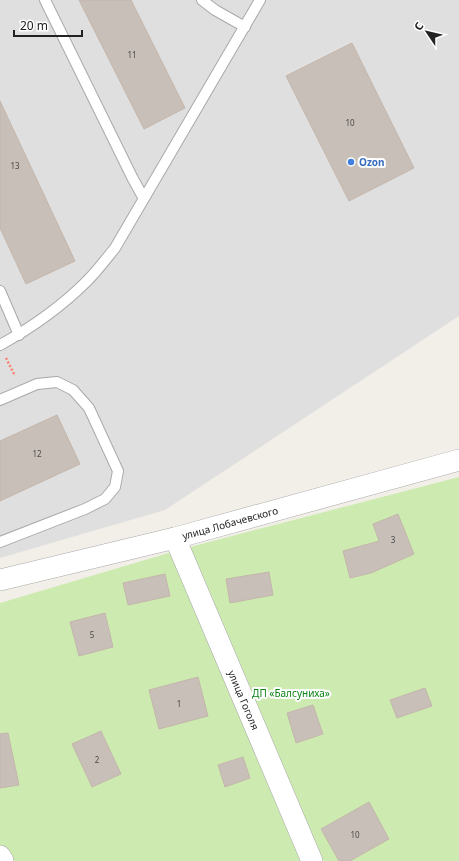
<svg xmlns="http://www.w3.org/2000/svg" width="459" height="861" font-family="'Noto Sans',sans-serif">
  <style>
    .residential { fill: #e0dfdf }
    .grass { fill: #cdebb0 }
    .building { fill: #c7bfb8; stroke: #c4b6ab }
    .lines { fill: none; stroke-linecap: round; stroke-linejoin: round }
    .service-casing { stroke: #a9a9a9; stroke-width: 12 }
    .minor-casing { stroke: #a9a9a9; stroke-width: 22 }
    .path { stroke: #fa8072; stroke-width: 2.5; stroke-dasharray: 2 2; stroke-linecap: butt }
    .service { stroke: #fff; stroke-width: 10 }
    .minor { stroke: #fff; stroke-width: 21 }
    .shop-dot { fill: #3f7fe0; stroke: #fff; stroke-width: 1.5 }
    .labels { text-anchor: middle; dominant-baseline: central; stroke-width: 4; stroke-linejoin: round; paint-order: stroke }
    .number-label { font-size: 8px; fill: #4b4948 }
    .shop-label { font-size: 10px; font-weight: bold; fill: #366cbe; stroke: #fff; text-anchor: start }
    .street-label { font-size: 10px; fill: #222; stroke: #fff }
    .park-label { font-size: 10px; fill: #0c8416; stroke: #fff }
  </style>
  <rect width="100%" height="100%" fill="#f2efe9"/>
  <path class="residential" d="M0,0H459V316L165,510L0,558Z"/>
  <path class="grass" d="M459,477V861H0V603L182,549Z"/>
  <g class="building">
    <path d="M79,0H131L185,108L144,129Z"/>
    <path d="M352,43L414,168L349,201L286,76Z"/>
    <path d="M0,101L75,261L26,284L0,228Z"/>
    <path d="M57,415L80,464L0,501V441Z"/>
    <path d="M398,514L414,554L371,573L350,578L343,551L379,541L373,524Z"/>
    <path d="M269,572L273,595L230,603L226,579Z"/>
    <path d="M165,574L170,596L128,605L123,583Z"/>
    <path d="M105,613L113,647L79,656L70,622Z"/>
    <path d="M198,677L208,716L159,729L149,690Z"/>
    <path d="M425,688L432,706L397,718L390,700Z"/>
    <path d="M313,705L323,734L296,743L287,713Z"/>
    <path d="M101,731L121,774L92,787L72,744Z"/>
    <path d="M8,733L19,785L0,788V734Z"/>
    <path d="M243,757L250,778L225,787L218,765Z"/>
    <path d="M369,802L389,839L350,861H339L321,829Z"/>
  </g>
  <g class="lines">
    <g class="service-casing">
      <g id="service">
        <path d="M45,0L133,179L143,197"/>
        <path d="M202,0L215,10L245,27"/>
        <path d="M0,291L19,335"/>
        <path d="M0,345C31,328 61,307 87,281C97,271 106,259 115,248L260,0"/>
        <path d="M0,400L37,384L57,382L73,390L89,408L118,471L115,487L105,499L85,509L0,542"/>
      </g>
    </g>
    <g class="minor-casing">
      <g id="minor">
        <path id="s1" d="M175,538L312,861"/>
        <path id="s2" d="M0,580L175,538L459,460"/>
        <path d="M0,856L3,861"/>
      </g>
    </g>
    <path class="path" d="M6,358L15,376"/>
    <use href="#service" class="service"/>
    <use href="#minor" class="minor"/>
  </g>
  <circle class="shop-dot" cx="351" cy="162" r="4"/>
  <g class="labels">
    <g class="number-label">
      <text x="132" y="54">11</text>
      <text x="350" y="122">10</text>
      <text x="15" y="165">13</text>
      <text x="37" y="453">12</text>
      <text x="393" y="539">3</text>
      <text x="92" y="634">5</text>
      <text x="179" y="703">1</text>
      <text x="97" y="759">2</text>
      <text x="355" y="834">10</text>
    </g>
    <g class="shop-label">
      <text x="359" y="162">Ozon</text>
    </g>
    <g class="street-label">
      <text stroke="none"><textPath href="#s2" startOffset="237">улица Лобачевского</textPath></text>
      <text stroke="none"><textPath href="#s1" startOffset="176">улица Гоголя</textPath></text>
    </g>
    <g class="park-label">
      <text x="291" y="693">ДП «Балсуниха»</text>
    </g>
  </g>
  <g transform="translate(427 32) rotate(305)" stroke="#ffffff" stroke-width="3" paint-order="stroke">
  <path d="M0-3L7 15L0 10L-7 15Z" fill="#222222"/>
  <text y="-6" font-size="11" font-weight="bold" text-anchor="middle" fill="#222222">С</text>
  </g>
  <path d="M14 30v6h68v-6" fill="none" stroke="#222222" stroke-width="2"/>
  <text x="20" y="30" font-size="12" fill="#222222" stroke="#ffffff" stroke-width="3" paint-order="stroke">20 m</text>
</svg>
